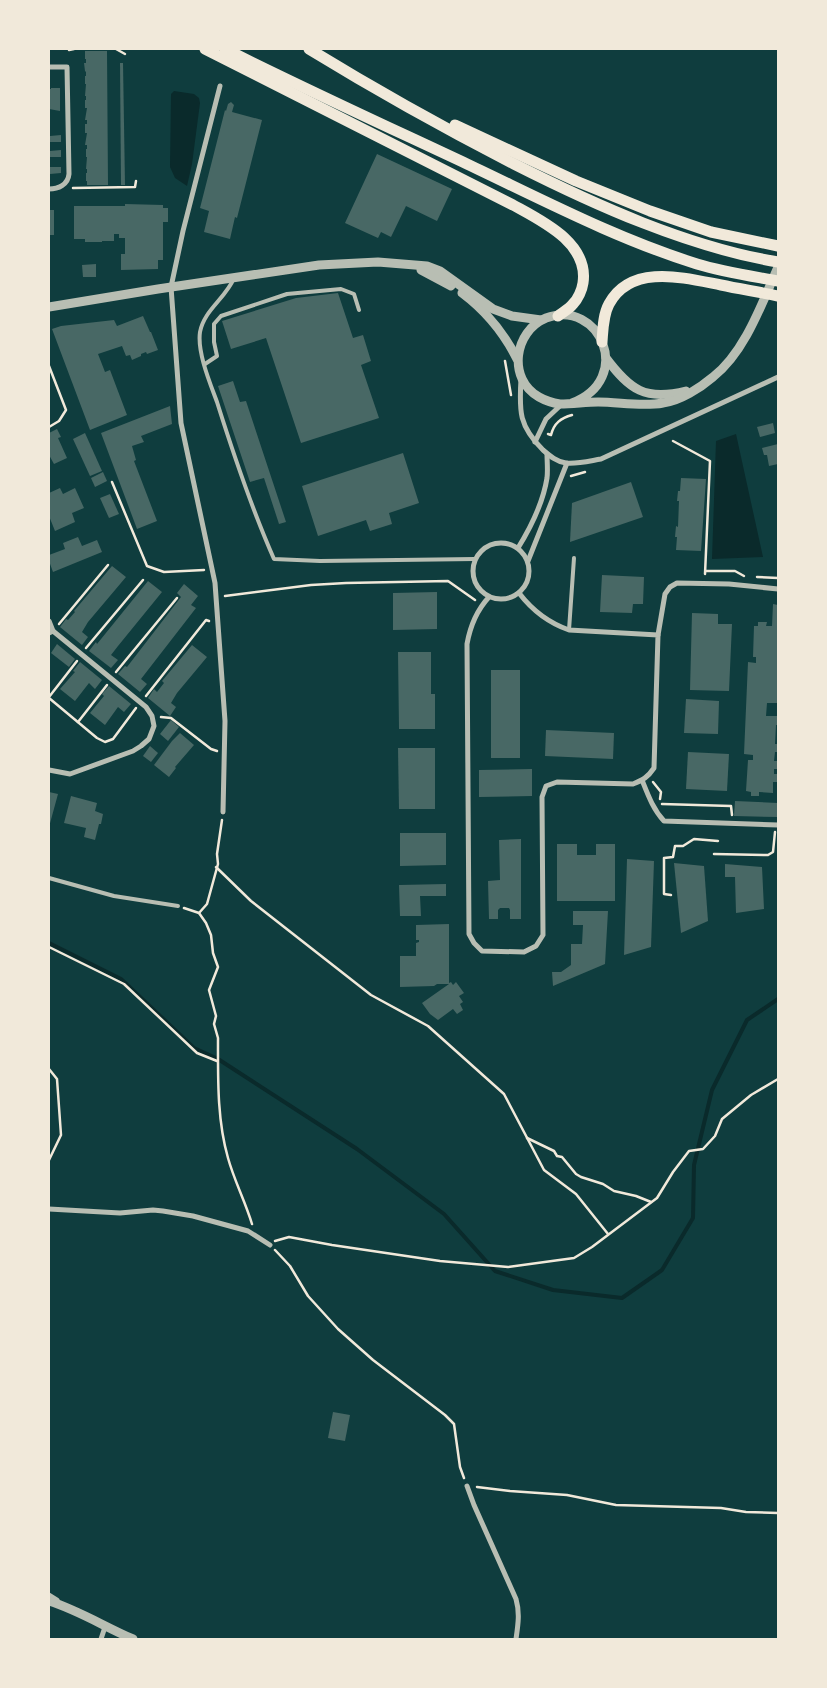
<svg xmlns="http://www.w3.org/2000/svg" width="827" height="1688" font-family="'Golos Text',sans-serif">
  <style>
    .water { fill: #0a2a2b }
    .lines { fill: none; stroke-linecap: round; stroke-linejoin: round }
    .stream { stroke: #0a2a2b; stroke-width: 4 }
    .building { fill: #486865 }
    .path { stroke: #f1e9da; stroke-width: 2.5 }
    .service { stroke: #b8beb3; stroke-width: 4 }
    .minor { stroke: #b8beb3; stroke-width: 5 }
    .tertiary { stroke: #b8beb3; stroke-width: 9 }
    .trunk { stroke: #f1e9da; stroke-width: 11 }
  </style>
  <rect width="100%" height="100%" fill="#0f3d3e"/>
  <g class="water">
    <path d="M174,91L194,94L199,98L200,103L192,164L187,186L175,178L170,167L171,94Z"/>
    <path d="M736,434L763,557L712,559L716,441Z"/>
  </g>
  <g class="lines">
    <path class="stream" d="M49,943L121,979L194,1048L218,1059L357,1149L444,1214L495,1271L553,1290L622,1298L662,1270L693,1218L694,1165L712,1090L747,1020L778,999"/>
  </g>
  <g class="building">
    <path d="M85,51H107L108,185H87V181H86V173H87V169H86L87,157H86V149H87V145H85L87,133H85V124H87V120H85L87,108H85V100H86V96H85L86,84H85V76H86V72L85,71L84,63H86V59H85Z"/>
    <path d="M120,63H123L125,185H121Z"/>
    <path d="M51,88H60V111L49,109V89H51Z"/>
    <path d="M231,102L234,105L232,112L262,120L237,218L235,217L230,239L204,232L209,211L200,208L225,110L226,111L228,104Z"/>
    <path d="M61,135V142H50V136Z"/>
    <path d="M61,150V157H50V151Z"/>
    <path d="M377,154L452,189L437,221L406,206L391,237L381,232L378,238L345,223Z"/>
    <path d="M50,167H61V173L50,174Z"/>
    <path d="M125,204L163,205V208H168V222H163V260H158V269L121,270V254H125V238H119V234H114V241H102V242H85V239H74V206H125Z"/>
    <rect x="49" y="210" width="5" height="25"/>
    <path d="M96,264V277H83L82,265Z"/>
    <path d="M338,293L353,338L363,335L371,361L361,365L379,418L301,443L266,338L231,349L222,321L296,298Z"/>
    <path d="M143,316L150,332H151L158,350L147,354L146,352L141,354V356L132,360L130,355L126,356L122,346L98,354L105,372L110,370L127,415L90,430L52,329L61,326L114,320L117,326Z"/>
    <path d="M233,381L240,402L246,401L286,522L279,524L264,478L250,482L218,386Z"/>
    <path d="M170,406L172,424L141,436L144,442L132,446L136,460L134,461L157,521L137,529L101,433Z"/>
    <path d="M773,423L775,433L760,437L757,427Z"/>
    <path d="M57,429L61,437L58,438L67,458L54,464L49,455V433Z"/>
    <path d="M85,433L102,471L90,476L73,439Z"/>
    <path d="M778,444V464L769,466L767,455H764L762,448Z"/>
    <path d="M403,453L419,503L389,513L392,524L370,531L366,520L318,536L302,486Z"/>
    <path d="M103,472L107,481L95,487L91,478Z"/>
    <path d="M681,478L706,479L701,551L676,550L677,537H675L676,526L678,527L679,501H677L678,491H680Z"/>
    <path d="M631,482L643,517L570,542L572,503Z"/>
    <path d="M60,488L63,494L75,488L84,508L72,513L75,522L55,531L49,516V493Z"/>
    <path d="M110,494L119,514L109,518L100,498Z"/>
    <path d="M78,537L82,546L97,540L102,552L53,572L49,561V555L65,549L63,543Z"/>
    <path d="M112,566L126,577L88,622L82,632L88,637L82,645L60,627L66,619L68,620L75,612L74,611Z"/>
    <path d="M602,575L644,577L643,604H633L632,613L600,612Z"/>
    <path d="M148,581L162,592L118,646L111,655L118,660L111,668L89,651L96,642L97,644Z"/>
    <path d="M184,584L198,596L191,605L196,608L141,679L147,684L140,692L118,674L125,666L127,667L181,597L177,593Z"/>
    <path d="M437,592V629L393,630V593Z"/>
    <path d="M773,604L778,605V703H767L766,716H778V725H776L775,744H778V752H775L774,761H778V769H774V774H778V782H773V793L759,792V796H751V792L746,791L748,760H753V755L744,754L748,662L756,663V657H753L754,626H758V622H767L766,626H772Z"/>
    <path d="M692,613L718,614V624H732L729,691L690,690Z"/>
    <path d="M57,644L75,659L69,667L51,653Z"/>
    <path d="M192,645L207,657L177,693L171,703L176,707L170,716L148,698L154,689L157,692L164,683L162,681Z"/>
    <path d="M398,652H431V694H435V729H399Z"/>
    <path d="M80,662L102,680L95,689L89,683L75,701L60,689L75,672L73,671Z"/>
    <rect x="491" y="670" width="29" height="88"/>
    <path d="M109,686L131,704L124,712L118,707L105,725L90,713L104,696L102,694Z"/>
    <path d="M686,699L719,701L718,734L684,733Z"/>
    <path d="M171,720L179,727L168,741L160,734Z"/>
    <path d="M546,730L614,733L613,759L545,756Z"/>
    <path d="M180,733L194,745L175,767L176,768L169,777L154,765L172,741Z"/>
    <path d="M150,746L158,753L151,762L143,756Z"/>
    <path d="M398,748H435V809H399Z"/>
    <path d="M688,752L729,754L727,791L686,789Z"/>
    <path d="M532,769V796L479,797V770Z"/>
    <path d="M49,792L58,794L49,827Z"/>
    <path d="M71,796L97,803L95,811L103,814L101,824H99L95,840L84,837L86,828L64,823Z"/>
    <path d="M735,801L778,803V817L734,816Z"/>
    <path d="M400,833H446V865L400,866Z"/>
    <path d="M521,839V919H510V910L509,908H500L498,910V919H489L488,881L500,880L499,840Z"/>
    <path d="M557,844H577V855H596V844H615V901H557Z"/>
    <path d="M627,859L654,861L651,947L624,955Z"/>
    <path d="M674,863L704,866L708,921L681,933Z"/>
    <path d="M725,864L762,867L764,909L736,913L735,877H725Z"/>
    <path d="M446,884V896H420L421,916H400L399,885Z"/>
    <path d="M573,911H608L605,964L553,986L552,972H561L571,965V944H582L583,925H573Z"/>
    <path d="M449,924V983L451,982L453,985L456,982L464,993L459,996L463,1002L460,1004L463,1010L457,1014L453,1009L438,1020L430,1014L422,1003L449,984H437L434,986L400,987V956H416V943L419,942V940H416V925Z"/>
    <path d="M333,1412L350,1415L345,1441L328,1438Z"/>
  </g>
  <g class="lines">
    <g class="path">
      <path d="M116,49L125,54"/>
      <path d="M69,50L74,49"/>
      <path d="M73,188L135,187L136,181"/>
      <path d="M505,361L511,395"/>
      <path d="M49,366L66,410L59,421L49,427"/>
      <path d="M548,434L551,435C554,423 561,418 572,415"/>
      <path d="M673,441L710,461L705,574"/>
      <path d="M571,476L585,472"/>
      <path d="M112,482L147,566L164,572L204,570"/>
      <path d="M706,571H735L744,576"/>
      <path d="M757,577L778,578"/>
      <path d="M225,596L311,585L346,583L448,581L475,600"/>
      <path d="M59,624L108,565"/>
      <path d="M86,648L143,580"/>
      <path d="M116,672L177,598"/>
      <path d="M146,696L206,620L209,621"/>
      <path d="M49,697L77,661"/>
      <path d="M49,698L97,738L105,742L113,739L136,708"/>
      <path d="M161,717L171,718L211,749L217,751"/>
      <path d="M78,722L107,685"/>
      <path d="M653,782L661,792L660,799"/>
      <path d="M662,804L731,806L732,815"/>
      <path d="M714,854L768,855L773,852L775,832"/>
      <path d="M216,867L251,901L371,995L428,1026L504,1094L544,1170L576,1194L608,1234"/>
      <path d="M671,895L664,894V858L673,857L675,846H683L694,839L718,841"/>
      <path d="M184,908L199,913L206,923L211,935L213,953L218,967L209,990L216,1016L214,1024L218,1038C218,1078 217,1120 228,1158C234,1180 245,1201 252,1224"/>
      <path d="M199,913L207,904L218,864L217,854L222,820"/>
      <path d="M49,947L124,984L197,1053L217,1061"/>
      <path d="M49,1069L57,1079L61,1135L49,1160"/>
      <path d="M527,1138L554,1151L557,1156L562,1157L576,1174L581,1177L603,1184L614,1191L636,1196L651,1202"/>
      <path d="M275,1241L289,1237L332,1245L440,1261L508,1267L574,1258L592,1247L657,1198L673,1172L689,1151L703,1149L715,1136L722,1119L751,1095L778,1079"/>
      <path d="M275,1250L290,1266L308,1296L338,1329L373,1360L445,1415L454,1424L460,1467L464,1478"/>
      <path d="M477,1487L510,1491L567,1495L616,1505L721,1508L746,1512L778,1513"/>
    </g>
    <g class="service">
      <path d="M234,278C226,298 204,310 200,332C197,352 210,383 217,402C234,456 251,507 274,559L320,561L475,559"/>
      <path d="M205,364L217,356L214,342V324L221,316L287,294L341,289L354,294L359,310"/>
      <path d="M569,630L574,558"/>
      <path d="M49,878L114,896L178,906"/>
    </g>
    <g class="minor">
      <path d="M49,67H67L69,174C68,185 58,189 49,189"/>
      <path d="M220,86L183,231L171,287L181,423L215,583L225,721L223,812"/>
      <path d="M521,379C519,412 519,426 543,450C550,456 557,462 566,463C578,464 589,461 601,459L778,377"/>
      <path d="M535,442L546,419L562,404"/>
      <circle cx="501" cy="571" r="28"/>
      <path d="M518,548C531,527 543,503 547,478C548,470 547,462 547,454"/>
      <path d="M528,561L567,463"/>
      <path d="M489,597C477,610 470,627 467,644L469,934L474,943L482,951L524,952L536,946L543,935L542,797L546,786L557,782L633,784C643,780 648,777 654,768L658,635L569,630C549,623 532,610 519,593"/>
      <path d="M49,621L53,631"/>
      <path d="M49,633L53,631L146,707L152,716L154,726L149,739L141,746L133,751L70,774L49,770"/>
      <path d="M658,635L665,594L670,587L677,583L729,584L778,589"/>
      <path d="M642,780C648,795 653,809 664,821L778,825"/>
      <path d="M49,1209L120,1213L153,1210L163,1211L193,1216L248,1231L270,1245"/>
      <path d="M467,1486L474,1505L516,1599C520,1613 518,1625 516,1639"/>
      <path d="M49,1595L57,1600"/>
      <path d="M101,1639L105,1627"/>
    </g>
    <g class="tertiary">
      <path d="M421,270L451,286"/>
      <path d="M462,293C486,311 504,333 517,359"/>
      <path d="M49,307L158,289L319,265L378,262L427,266L440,271L493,309L512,316L541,320"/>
      <path d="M606,358C630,390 645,401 686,391"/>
      <path d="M572,403C635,379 600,298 546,318C514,331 507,379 539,397C546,401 553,403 560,404C573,404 586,402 598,402C619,402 642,407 663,403C680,401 700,388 713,377C745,352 762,303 778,267"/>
      <path d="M49,1601C78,1610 105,1627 133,1639"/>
    </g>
    <g class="trunk">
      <path d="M205,49L513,205C542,221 589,243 583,283C582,290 578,299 573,304C569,309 563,312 558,316"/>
      <path d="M225,49C305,89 386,126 467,164C543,200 617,239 697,264C723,272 751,276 778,281"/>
      <path d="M309,49C376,90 444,128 514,164C595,205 688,247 778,262"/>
      <path d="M455,125L576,181L650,211L711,232L778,246"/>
      <path d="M602,342C603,329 603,315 609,304C631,263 685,278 721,285C740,289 759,292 778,296"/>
    </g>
  </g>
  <rect width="827" height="1688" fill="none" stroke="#f1e9da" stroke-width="100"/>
</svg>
